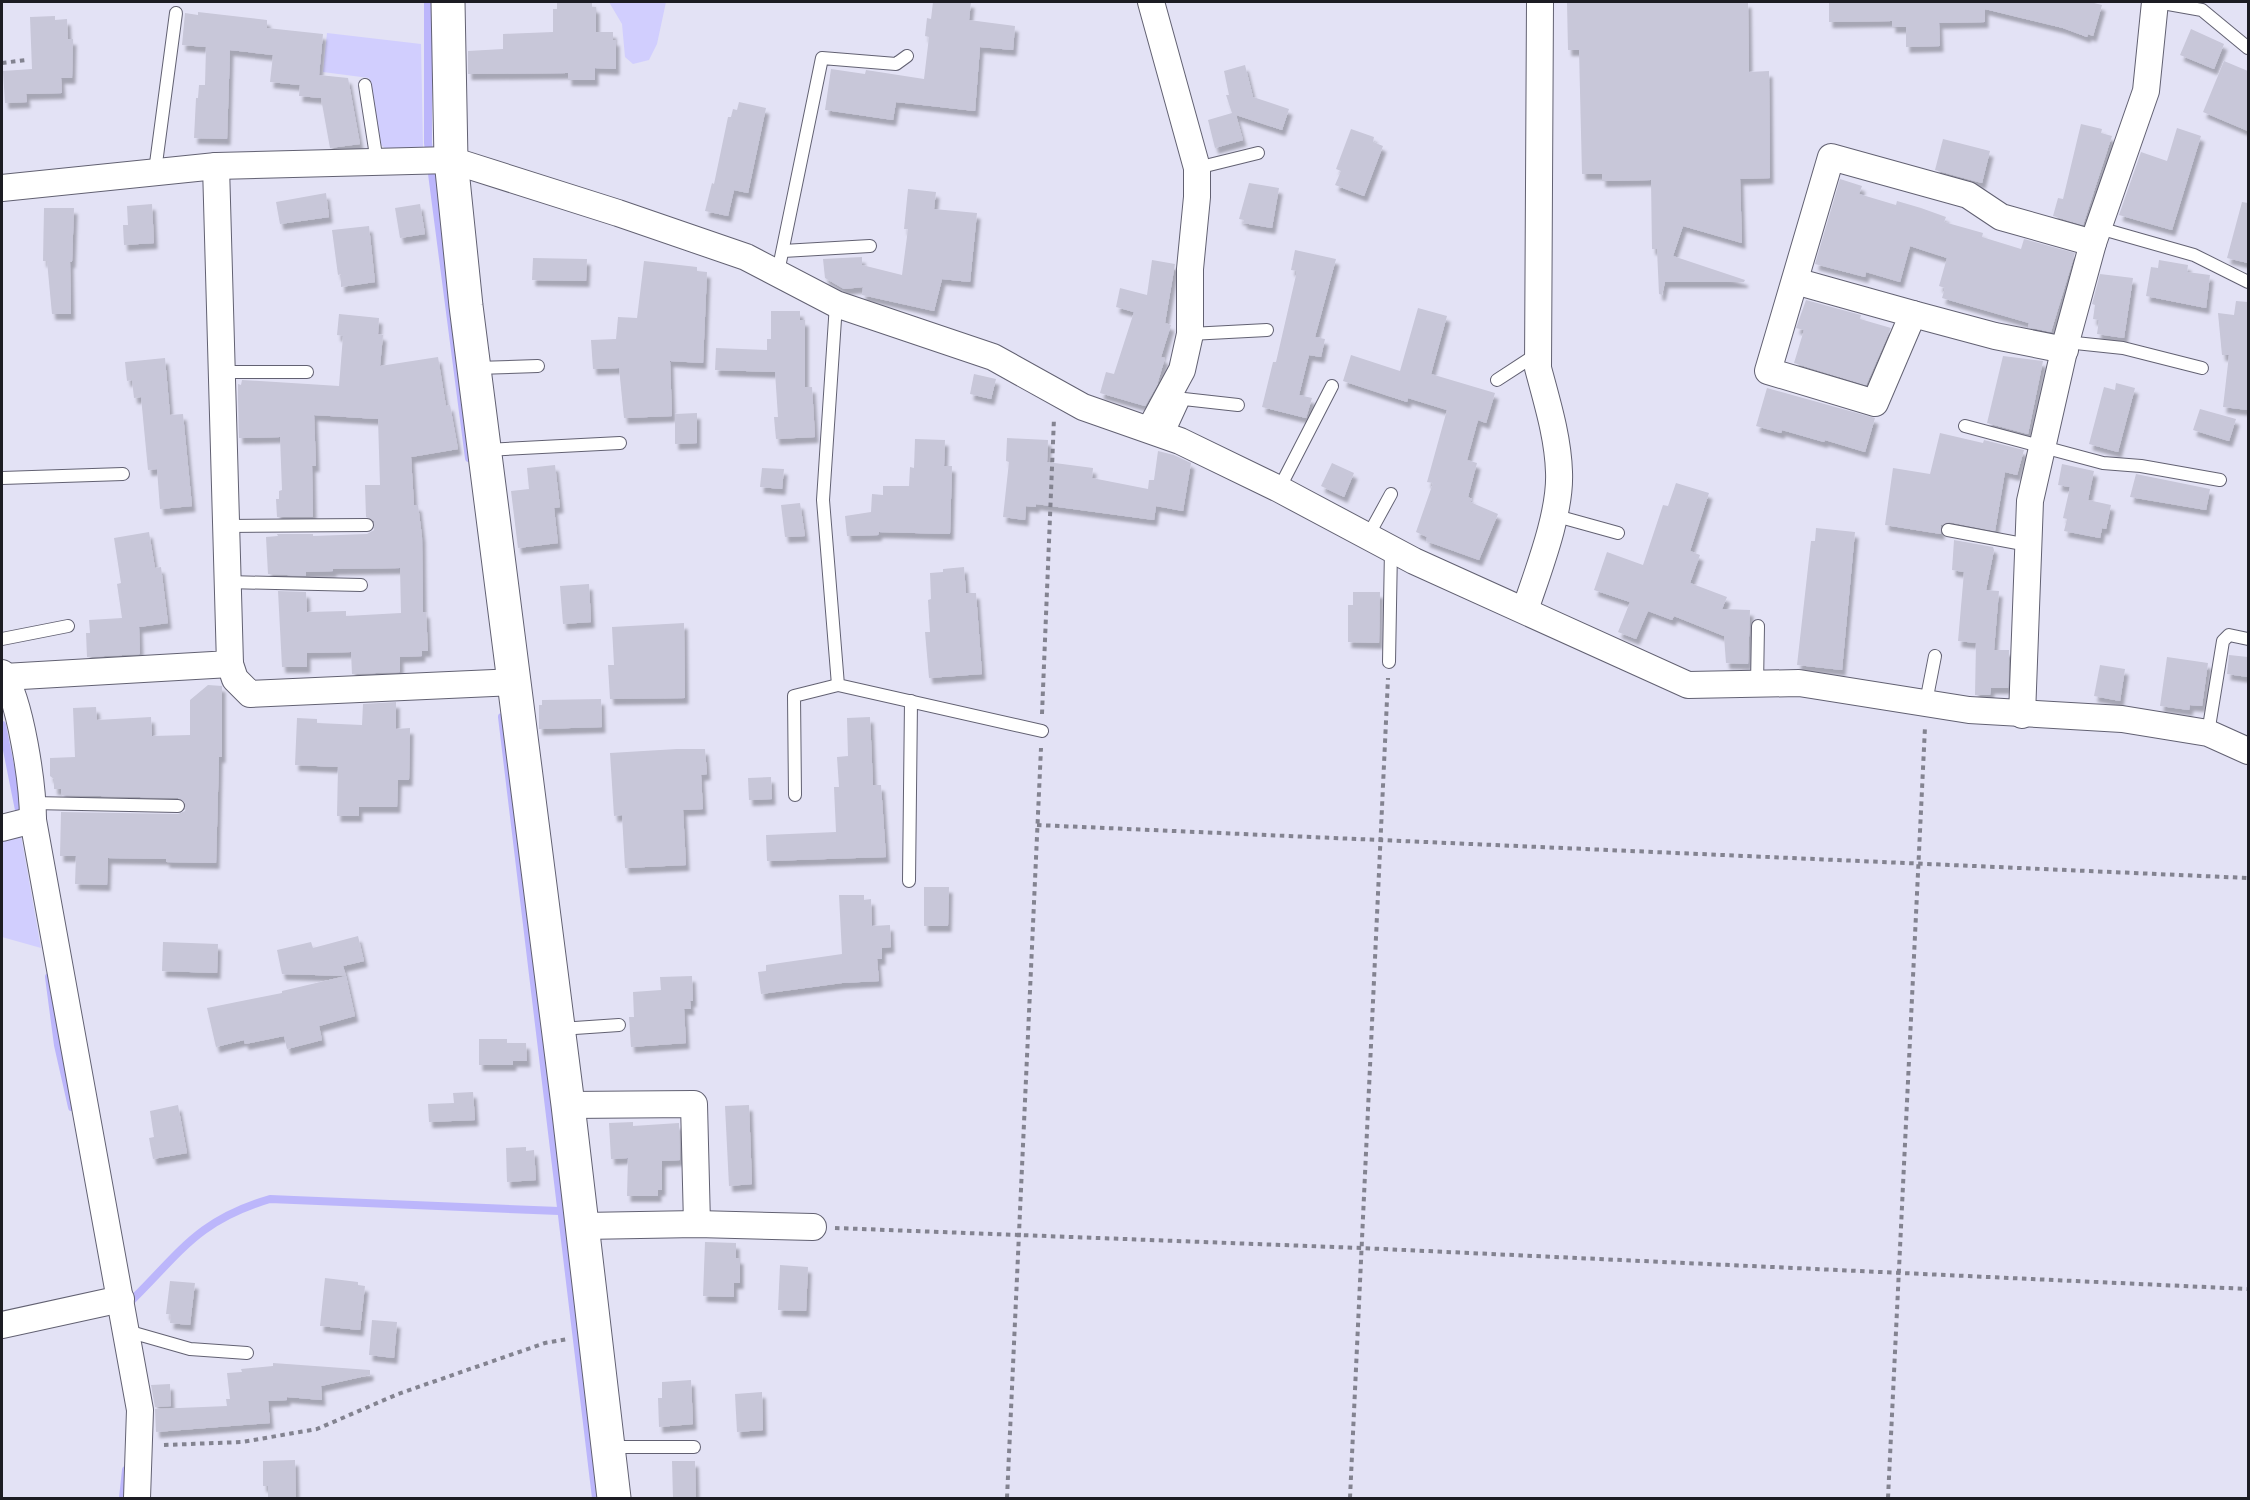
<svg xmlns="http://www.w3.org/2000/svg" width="2250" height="1500" font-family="Raleway,sans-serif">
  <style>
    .green { fill: #d1cefe }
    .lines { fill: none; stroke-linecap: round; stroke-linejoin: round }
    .stream { stroke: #bcb6fb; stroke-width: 8 }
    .building { fill: #c8c7d9; filter: url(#shadow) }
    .lane-casing { stroke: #626172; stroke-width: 14 }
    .street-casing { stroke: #626172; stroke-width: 28 }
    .secondary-casing { stroke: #626172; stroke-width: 35 }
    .path { stroke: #838390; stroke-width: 4; stroke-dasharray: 4.5 4.5; stroke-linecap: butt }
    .lane { stroke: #fff; stroke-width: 12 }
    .street { stroke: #fff; stroke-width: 26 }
    .secondary { stroke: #fff; stroke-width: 33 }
  </style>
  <defs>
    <filter id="shadow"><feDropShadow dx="3.5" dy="6" stdDeviation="1.5" flood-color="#0004"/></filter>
  </defs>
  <rect width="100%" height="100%" fill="#e3e2f5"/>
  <g class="green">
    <path d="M609,2H666L657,44L649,60L633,64L625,57L622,24Z"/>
    <path d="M327,33L421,44L423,147L386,149L381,145L369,78L323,72Z"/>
    <path d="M2,835H21L41,948L2,937Z"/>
  </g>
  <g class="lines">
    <g class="stream">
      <path d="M428,2V143L469,458"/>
      <path d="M502,717L596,1498"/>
      <path d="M2,725L21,820"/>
      <path d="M49,977L58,1045L72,1107"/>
      <path d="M126,1306C179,1255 195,1221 270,1199L559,1211"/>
      <path d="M123,1498L126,1470"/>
    </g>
  </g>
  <g class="building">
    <path d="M557,2H592V7H596V32H613V40H616V69L595,68V80H568V73L468,74V51L503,49V34L553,32V9H557Z"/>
    <path d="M933,2H971L969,20L1015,26L1013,50L980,47L975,111L896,102L893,120L825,110L831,69L865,74L866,70L924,79L929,37L925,36L927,18L931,19Z"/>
    <path d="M1567,2H1748L1749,72L1769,71L1770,178L1740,179L1742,243L1683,226L1673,256L1745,280L1744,282H1665L1662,295L1659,294L1657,249H1652L1651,180L1602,181V174H1582L1579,50H1568Z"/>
    <path d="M1829,2H1985V5V2H2090L2102,5L2093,36L2088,34L2087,37L2063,28L1985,9V22L1939,23L1940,46L1906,47V27H1892V21L1829,22Z"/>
    <path d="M198,12L267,20V28L323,34L319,75L348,78L360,144L330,148L321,98L299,96L300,85L270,82L273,55L230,50L227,139L194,138L196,98H198L199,85H205L206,47L182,45L185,13L198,15Z"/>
    <path d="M55,16V20L67,19L68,39H73L72,78H61L62,93L26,94L27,102L5,103L3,71L32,69L30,17Z"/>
    <path d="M2191,29L2224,44L2214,69L2180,55Z"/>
    <path d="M2224,61L2248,71V131L2203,112Z"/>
    <path d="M1245,65L1253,97L1289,109L1282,130L1236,115L1243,140L1215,148L1208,120L1232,113L1226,95H1229L1224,71Z"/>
    <path d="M739,102L766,108L748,193L734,190L728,216L705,211L712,183L714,184L728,117H731L733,109L737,110Z"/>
    <path d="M2081,124L2102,129L2101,133L2112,136L2083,225L2053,216L2058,198L2063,199Z"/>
    <path d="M2177,128L2201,136L2172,230L2119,215L2141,152L2167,161Z"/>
    <path d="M1351,129L1374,137L1373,142L1383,146L1364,196L1335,185L1341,171L1336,169Z"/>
    <path d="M1943,139L1990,151L1982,183L1935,170Z"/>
    <path d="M1840,179L1862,186L1859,194L1896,205L1897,201L1921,208L1946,217L1944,222L1983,233L1982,237L2021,249L2024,239L2075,253L2051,332L2028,327L2029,323L1942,298L1945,288L1939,286L1947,258L1910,246L1900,282L1866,272L1865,277L1815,264Z"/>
    <path d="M1249,183L1279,188L1272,228L1243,223L1244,220L1239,219Z"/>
    <path d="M908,189L936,192L934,209L977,213L970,282L942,279L934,311L862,295L863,287L844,289L825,278L823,259L862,257V265L902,275L908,229H904Z"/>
    <path d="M326,193L329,217L280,224L276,202Z"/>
    <path d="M2242,202L2248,203V263L2227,258Z"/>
    <path d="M152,204L154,243L124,245L123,225H128L127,206Z"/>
    <path d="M420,204L425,234L400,238L395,208Z"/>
    <path d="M44,208H74L72,262H70L71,314H52L47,261H43Z"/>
    <path d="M369,226L375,282L341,287V274L338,275L332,230Z"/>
    <path d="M1295,250L1336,259L1315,337L1325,339L1321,357L1309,355L1299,395L1312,398L1306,418L1262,407L1273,362H1276L1297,271L1291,270Z"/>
    <path d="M533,258L587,259L586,281L532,280Z"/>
    <path d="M1152,260L1175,264L1165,323L1171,325L1161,357L1165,358L1157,385L1145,406L1100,393L1106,372L1114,374L1134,312L1116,307L1120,288L1147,295Z"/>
    <path d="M2159,260L2188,265L2187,272L2210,275L2206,308L2146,296L2151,267L2158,268Z"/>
    <path d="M644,261L697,267V271L707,272L703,363L670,361L672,416L624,418L619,368L593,369L591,340L616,339L618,317L637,318Z"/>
    <path d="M2100,274L2133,278L2124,338L2097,334L2099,320L2093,319L2095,305L2092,304Z"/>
    <path d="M1806,300L1861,315L1860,319L1891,328L1866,385L1794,363L1804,330L1796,328Z"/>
    <path d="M2236,301L2248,302V410L2223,407L2229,355H2222L2218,313L2234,315Z"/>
    <path d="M1418,308L1447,316L1431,374L1495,393L1486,423L1478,420L1467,460L1477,463L1468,497L1472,499L1470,502L1498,514L1479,560L1426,541L1427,537L1416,532L1433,483L1427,482L1447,410L1408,398L1407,402L1343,381L1351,355L1400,371Z"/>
    <path d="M771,311H800V320H805V387H812L815,437L776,439L774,417H778L775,372L715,370L716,348L767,350V339H771Z"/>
    <path d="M339,314L379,318L378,334L383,335L380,366L438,357L446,406L450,405L458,449L411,457L414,505H418L422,537L423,612H426L428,651H422V656L400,657V672L352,674L351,652L307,653V667H282L278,591L306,592L307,612L346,611V616L401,613L400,568L333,569V571L306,572V576L268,574L266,537L278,536L277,534H313V536L367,534L374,530V521L366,517L365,485H380L378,419L314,415L316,466H312L313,517H277L276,499H279V491L282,490L280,437L239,438L238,399V384L241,385L242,380L339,386L343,336L337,335Z"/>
    <path d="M2003,356L2043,361L2028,434L1987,423Z"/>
    <path d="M165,358L170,415L183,414L192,506L160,509L157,469L148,470L141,397L134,398L132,380L127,381L125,362Z"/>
    <path d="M974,374L996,379L991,399L970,394Z"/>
    <path d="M2116,383L2135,388L2118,452L2089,444L2104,387L2115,390Z"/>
    <path d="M1767,388L1875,418L1865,452L1825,440L1824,442L1782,430L1781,433L1756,426Z"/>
    <path d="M2200,409L2236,419L2229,441L2193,430Z"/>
    <path d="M697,413V443L675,444V414Z"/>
    <path d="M1940,433L1983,443L1984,440L2024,450L2017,475L2005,472L1995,531L1949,522L1941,525V534L1885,525L1893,468L1930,474Z"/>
    <path d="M1007,438L1048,440L1047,462L1093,468L1092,478L1148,489L1149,480H1154L1158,451L1174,455L1191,463L1183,511L1156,506L1154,520L1036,504V507L1026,506L1025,520L1003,517L1009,462L1006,461Z"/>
    <path d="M915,439L945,440L944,466H952L950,534L879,532L878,535L847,536L845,516L871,512L872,494L883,495V486H909L910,467L914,468Z"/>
    <path d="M1332,463L1354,473L1344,497L1321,486Z"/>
    <path d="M2062,464L2094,471L2088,500L2111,505L2106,529L2102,528L2100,538L2064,531L2067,519L2063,518L2070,487L2058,485Z"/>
    <path d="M555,465L560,507L554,508L558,543L518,548L511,491L529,489L527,468Z"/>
    <path d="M762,468L784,469L782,489L760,487Z"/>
    <path d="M2136,474L2210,489L2206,510L2130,497Z"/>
    <path d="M1676,483L1709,493L1690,551L1700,555L1690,583L1727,597L1722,609L1750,610L1748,664L1726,663L1724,636L1674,616L1672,620L1648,611L1636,639L1618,632L1630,602L1594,590L1607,552L1643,565L1663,505L1668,506Z"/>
    <path d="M800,503L805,536L785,537L781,505Z"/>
    <path d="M1816,528L1855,532L1842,670L1797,665L1811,541H1815Z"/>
    <path d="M149,532L155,568L161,567L168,623L139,627L140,654L87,657L86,633H90L89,620L122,618L117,584L121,583L114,538Z"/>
    <path d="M1954,540L1993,547L1994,550L1986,590L1999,591L1994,650H2009L2008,688H1991L1990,695H1975L1976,643L1958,641L1964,572L1952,570Z"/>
    <path d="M964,567L966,593H976L982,674L929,678L925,632H930L928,600L931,599L930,573L943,572V569Z"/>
    <path d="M589,584L591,622L563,624L560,586Z"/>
    <path d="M1353,592H1380L1379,643L1348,642V605H1353Z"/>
    <path d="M684,623L685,698L610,699L608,665H614L612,627Z"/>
    <path d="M2229,655L2248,657V677L2227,674Z"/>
    <path d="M2167,657L2208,663L2202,706L2190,705L2189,710L2160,706Z"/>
    <path d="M2100,665L2125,669L2120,701L2094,696Z"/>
    <path d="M208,685L222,686V757H219L216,863L166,862V859L108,858L107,885L75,884L76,856H60L61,812L178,814L185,811L186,806L178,798L61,795V789H54V779L50,776V758L75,757L73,708L96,707L97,720L151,717L152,736L190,735V700Z"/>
    <path d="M601,699L602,727L539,729V705H542V700Z"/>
    <path d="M396,702V729L410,728L409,780H398L397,807H359V816H337L338,767L295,765L297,718L317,719V723L362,725L363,704Z"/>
    <path d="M870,717L873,785H881L886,857L767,861L766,835L836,832L834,787H839L837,757L848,756L847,718Z"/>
    <path d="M677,749H705L707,774L701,775L703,809L683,810L686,865L625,868L622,815L614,816L610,753Z"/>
    <path d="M771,777L772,799L749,800L748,778Z"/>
    <path d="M924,887H949L948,926H924Z"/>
    <path d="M839,895H864V900L871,899L872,926L890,925L891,947L882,948V959H877L879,981L842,983L761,994L758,972L766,971V965L842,954Z"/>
    <path d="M358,936L364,961L343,966L346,976L282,974L277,950L311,942L313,948Z"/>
    <path d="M163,942L218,944L217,973L162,971Z"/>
    <path d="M346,976L355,1016L319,1026L322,1040L287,1049L284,1036L245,1044L244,1040L216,1047L207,1008L282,993V991Z"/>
    <path d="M692,976L693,1001H690L691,1009H684L686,1043L631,1047L629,1017H634L633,992L661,990L660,977Z"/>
    <path d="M479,1039H507V1043H526L527,1061H513V1065H479Z"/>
    <path d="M473,1092L475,1120L429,1122L428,1104L454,1103L453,1093Z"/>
    <path d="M178,1105L187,1153L153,1159L149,1138L154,1137L150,1111Z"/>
    <path d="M749,1105L752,1184L729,1186L725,1106Z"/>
    <path d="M633,1122V1126L679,1123L680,1160L662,1161V1190H658V1196H627L628,1158L611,1159L609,1123Z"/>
    <path d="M526,1147V1151L534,1150L536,1180L507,1182L506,1148Z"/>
    <path d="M705,1242L736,1243V1258H740V1283H734V1297L703,1296Z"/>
    <path d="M780,1265L808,1267L806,1311L778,1310Z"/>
    <path d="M325,1278L358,1282V1285L365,1286L360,1330L320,1326Z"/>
    <path d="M170,1281L195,1283L190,1325L170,1323L171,1314H166Z"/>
    <path d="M372,1320L397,1322L394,1358L369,1355Z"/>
    <path d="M273,1363L370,1370V1375L321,1386L322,1400L287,1397V1400L268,1401L270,1423L156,1432L155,1409L227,1406L226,1399H230L227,1373L242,1372L241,1369L273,1366Z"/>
    <path d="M691,1380L693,1424L659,1427L658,1398H662V1382Z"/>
    <path d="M170,1384L171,1406L155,1407L151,1385Z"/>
    <path d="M762,1392L763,1430L737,1432L735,1394Z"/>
    <path d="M295,1460L296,1498H268V1486H263V1461Z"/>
    <path d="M672,1461H695L696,1498H673Z"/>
  </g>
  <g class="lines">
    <g class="lane-casing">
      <g id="lane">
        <path d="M2157,2L2202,10L2248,48"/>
        <path d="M365,85L377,162"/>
        <path d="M1197,168L1258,153"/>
        <path d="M155,171L176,13"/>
        <path d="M2099,228L2194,255L2248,282"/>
        <path d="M783,251L870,246"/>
        <path d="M778,272L822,58L896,64L907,56"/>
        <path d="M836,304L823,500L838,685L1042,731"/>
        <path d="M1190,334L1267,330"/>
        <path d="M2066,342L2123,348L2202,368"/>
        <path d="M476,368L538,366"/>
        <path d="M222,372H307"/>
        <path d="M1497,380L1537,354"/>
        <path d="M1965,426L2103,463L2141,466L2220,480"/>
        <path d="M1167,436L1184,399L1238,405"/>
        <path d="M486,450L620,443"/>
        <path d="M2,478L123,474"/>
        <path d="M1279,489L1332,386"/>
        <path d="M1553,515L1618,533"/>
        <path d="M226,526L367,525"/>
        <path d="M1948,530L2028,545"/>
        <path d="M1368,536L1391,494"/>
        <path d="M227,582L361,585"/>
        <path d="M2,639L68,626"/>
        <path d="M1389,662L1391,549"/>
        <path d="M1757,685L1758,626"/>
        <path d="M1926,702L1935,656"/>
        <path d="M2208,733L2223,641L2229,635L2248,639"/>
        <path d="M795,795L794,696L838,685"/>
        <path d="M33,803L178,806"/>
        <path d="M909,881L911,701"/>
        <path d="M560,1029L619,1025"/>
        <path d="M127,1331L190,1349L247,1353"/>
        <path d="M608,1447H694"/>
      </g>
    </g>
    <g class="street-casing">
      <g id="street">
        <path d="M2,188L216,166L451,160L618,213L746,257L836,304L993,357L1083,407L1180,441L1279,489L1414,561L1688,685L1799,683L1969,710L2122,719L2208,733L2248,751"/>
        <path d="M1795,281L1913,314"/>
        <path d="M2065,350L1995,336L1913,314L1875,403L1768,371L1831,157L1968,195L2001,217L2093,243"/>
        <path d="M1150,429L1182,370L1190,334V269L1197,197V168L1151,2"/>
        <path d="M1525,610C1538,571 1561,513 1559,472C1558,437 1547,402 1538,368L1540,2"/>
        <path d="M230,664L235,679L250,694L515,682"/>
        <path d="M2,673C21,700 33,786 33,820L140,1410L137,1498"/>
        <path d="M4,677L230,664L216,166"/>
        <path d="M2022,715L2030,501L2066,342L2093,243L2146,91L2155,2"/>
        <path d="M2,828L33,820"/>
        <path d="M568,1105L694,1104L697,1224"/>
        <path d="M583,1226L697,1224L813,1227"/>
        <path d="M2,1325L121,1299"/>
      </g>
    </g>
    <g class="secondary-casing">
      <path id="secondary" d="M448,2L451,160L466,306L568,1105L614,1498"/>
    </g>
    <g class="path">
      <path d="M2,63L26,60"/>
      <path d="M1042,714L1054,418"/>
      <path d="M1037,825L2248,878"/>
      <path d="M835,1228L1361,1248L2248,1289"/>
      <path d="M164,1445L242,1442L317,1429L398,1394L545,1343L568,1339"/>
      <path d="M1007,1498L1041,748"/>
      <path d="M1350,1498L1388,678"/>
      <path d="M1888,1498L1925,727"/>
    </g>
    <use href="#lane" class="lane"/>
    <use href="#street" class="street"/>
    <use href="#secondary" class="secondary"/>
  </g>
  <rect width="2250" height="1500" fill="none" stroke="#1c1c23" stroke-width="6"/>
</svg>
